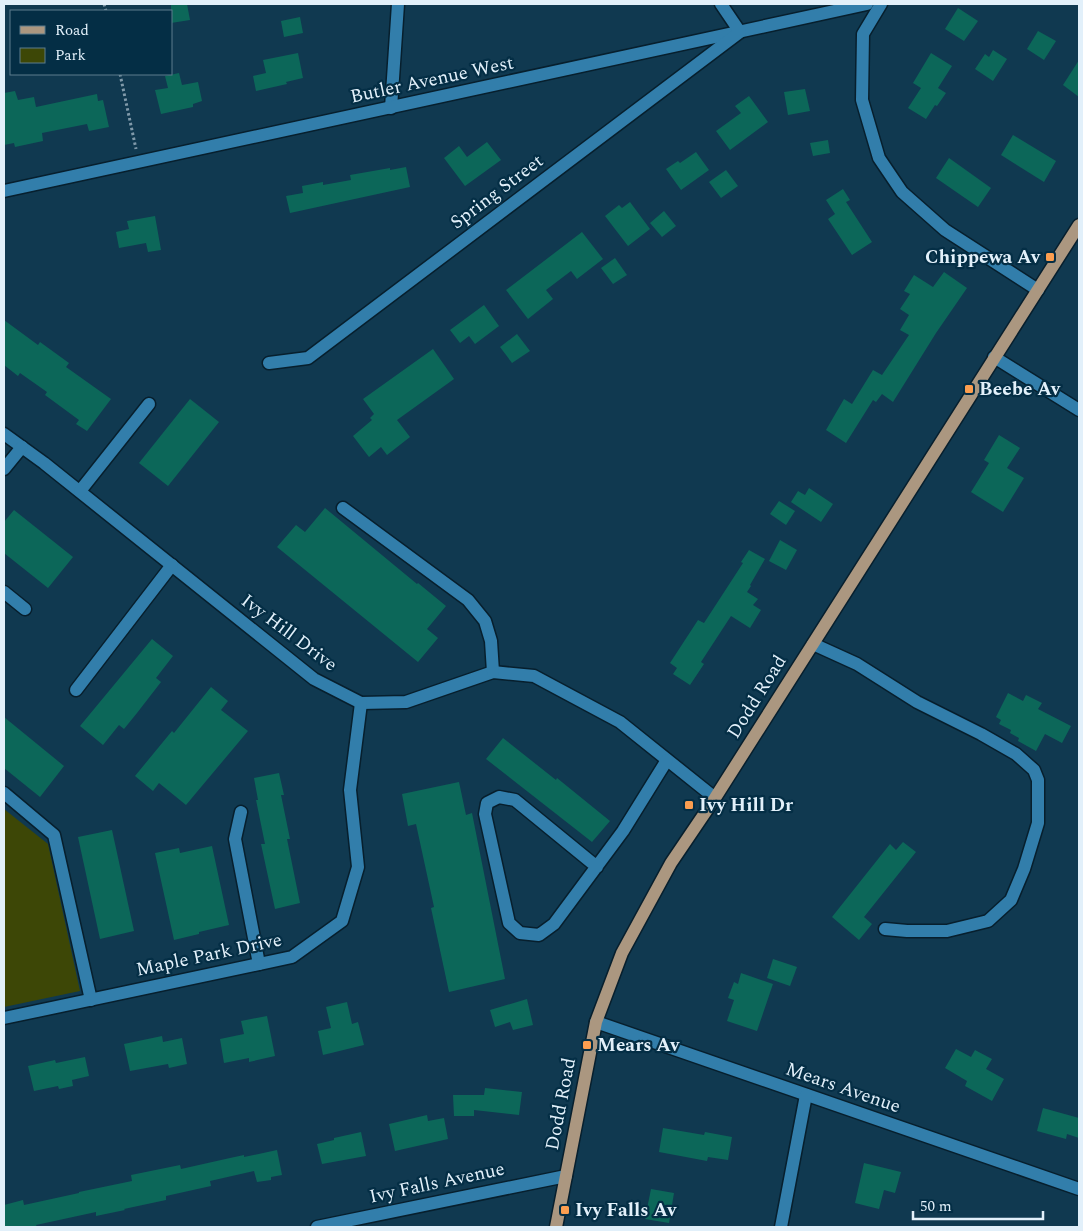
<svg xmlns="http://www.w3.org/2000/svg" width="1083" height="1231" font-family="Spectral,serif">
  <style>
    .green { fill: #3d4706 }
    .building { fill: #0c6759 }
    .lines { fill: none; stroke-linecap: round; stroke-linejoin: round }
    .minor-casing { stroke: #071f2d; stroke-width: 15 }
    .major-casing { stroke: #071f2d; stroke-width: 15 }
    .path { stroke: #809aaa; stroke-width: 3; stroke-dasharray: 2.5 2.5; stroke-linecap: butt }
    .minor { stroke: #327eab; stroke-width: 12 }
    .major { stroke: #ab9780; stroke-width: 12 }
    .poi-dot { fill: #fb9e50; stroke: #042e45; stroke-width: 2 }
    .labels { text-anchor: middle; dominant-baseline: central; stroke-width: 4.5; stroke-linejoin: round; paint-order: stroke }
    .street-label { font-size: 19px; fill: #e2f0fa; stroke: #042e45 }
    .poi-label { font-size: 19px; font-weight: bold; fill: #e2f0fa; stroke: #042e45; text-anchor: start }
  </style>
  <rect width="100%" height="100%" fill="#103950"/>
  <path class="green" d="M4,809L48,844L80,991L4,1007Z"/>
  <g class="building">
    <path d="M171,4H187L190,20L171,23Z"/>
    <path d="M958,8L978,21L964,41L945,29Z"/>
    <path d="M300,17L303,33L284,37L281,21Z"/>
    <path d="M1038,31L1056,41L1044,60L1027,49Z"/>
    <path d="M993,50L1007,59L993,81L975,69L985,54L989,57Z"/>
    <path d="M298,53L303,78L286,82L287,84L256,91L253,76L266,73L263,60Z"/>
    <path d="M931,53L952,66L938,88L946,93L937,106L935,105L926,119L908,108L921,88L913,83Z"/>
    <path d="M1079,60V97L1063,85Z"/>
    <path d="M179,73L182,85L198,82L202,101L193,104V107L161,114L155,90L168,88L165,76Z"/>
    <path d="M805,89L810,111L788,115L784,92Z"/>
    <path d="M15,91L18,100L34,97L36,107L97,94L98,101L103,100L109,127L89,131L87,124L42,133L43,141L15,147L14,143L4,145V93Z"/>
    <path d="M749,96L768,122L730,150L716,131L741,113L735,106Z"/>
    <path d="M1013,135L1056,161L1044,182L1001,155Z"/>
    <path d="M828,140L830,153L813,156L810,143Z"/>
    <path d="M487,142L501,160L465,186L444,158L459,146L467,157Z"/>
    <path d="M696,152L709,170L681,190L666,169L678,161L680,163Z"/>
    <path d="M949,158L991,188L978,207L936,178Z"/>
    <path d="M406,167L410,187L290,213L286,196L303,193L302,186L323,182V185L351,180L350,175L390,168V170Z"/>
    <path d="M726,170L738,186L721,198L709,182Z"/>
    <path d="M843,189L850,200L846,202L872,242L852,255L828,219L835,214L826,200Z"/>
    <path d="M630,202L650,229L628,246L605,216L619,205L622,208Z"/>
    <path d="M664,211L676,226L662,237L650,223Z"/>
    <path d="M155,216L161,250L148,252L146,243L119,248L116,232L129,229L127,221Z"/>
    <path d="M582,232L603,259L577,279L571,271L546,290L553,299L528,319L506,290Z"/>
    <path d="M615,258L627,275L613,284L601,268Z"/>
    <path d="M944,272L967,288L936,333L893,402L882,394L876,402L873,400L846,443L826,430L844,399L852,404L873,370L882,375L909,335L900,330L909,315L900,309L910,294L904,291L914,275L933,287Z"/>
    <path d="M484,305L499,326L475,344L469,336L460,343L450,330Z"/>
    <path d="M4,320L38,345L40,342L69,363L66,367L111,399L87,431L76,424L79,420L45,395L47,392L20,373L18,376L4,365Z"/>
    <path d="M517,334L530,351L512,363L500,347Z"/>
    <path d="M433,349L454,379L397,420L410,437L387,455L381,447L369,457L353,436L372,420L370,418L374,414L363,399Z"/>
    <path d="M190,399L219,422L168,486L139,463Z"/>
    <path d="M999,435L1020,448L1007,468L1024,478L1003,512L971,492L989,463L984,460Z"/>
    <path d="M809,488L833,504L821,522L791,502L798,491L805,495Z"/>
    <path d="M779,501L795,511L786,525L770,514Z"/>
    <path d="M325,508L417,584L418,583L446,606L427,629L438,638L418,662L277,547L296,525L305,532Z"/>
    <path d="M14,510L73,557L48,588L4,553V522Z"/>
    <path d="M780,540L797,550L786,570L769,561Z"/>
    <path d="M749,550L765,559L750,585L751,586L747,592L758,599L753,605L761,610L750,628L731,616L701,662L704,664L690,685L673,674L677,668L670,663L698,620L704,623L743,563L741,562Z"/>
    <path d="M152,639L173,656L156,678L161,682L137,713L124,729L119,725L103,745L80,726Z"/>
    <path d="M211,687L228,701L221,710L248,731L186,805L159,783L153,791L135,776L172,731L174,733Z"/>
    <path d="M1008,693L1023,701L1026,695L1042,703L1038,709L1071,726L1062,743L1045,734L1036,751L1018,741L1019,738L1010,733L1011,730L999,724L1001,720L996,717Z"/>
    <path d="M4,717L64,766L40,797L4,768Z"/>
    <path d="M503,738L556,780L557,778L610,821L592,842L486,759Z"/>
    <path d="M279,773L284,795H281L290,839H287L300,903L275,909L261,844H265L256,800H258L254,778Z"/>
    <path d="M459,782L466,815L472,813L505,979L449,992L431,908L434,907L416,824L408,826L402,794Z"/>
    <path d="M112,830L134,931L100,939L78,837Z"/>
    <path d="M903,842L916,852L864,917L872,924L859,940L832,917L890,844L896,850Z"/>
    <path d="M212,846L229,925L199,932V934L174,940L155,853L179,848L180,853Z"/>
    <path d="M773,959L797,967L790,986L767,978Z"/>
    <path d="M741,973L773,984L757,1031L727,1021L734,1000L728,998L734,982L738,984Z"/>
    <path d="M527,999L533,1025L513,1030L510,1022L495,1027L490,1010Z"/>
    <path d="M347,1002L352,1024L358,1022L364,1045L323,1055L318,1031L331,1028L326,1007Z"/>
    <path d="M267,1016L275,1056L249,1062V1058L224,1063L220,1039L244,1034L241,1021Z"/>
    <path d="M162,1036L163,1042L182,1038L187,1064L169,1068L168,1064L130,1071L124,1044Z"/>
    <path d="M956,1049L971,1057L975,1050L992,1059L986,1069L1004,1079L992,1101L965,1086L967,1081L945,1068Z"/>
    <path d="M85,1057L89,1076L72,1080L73,1086L59,1089L58,1086L34,1091L28,1066L55,1060L56,1063Z"/>
    <path d="M485,1088L522,1092L519,1115L474,1110V1116H454L453,1095H484Z"/>
    <path d="M1043,1108L1079,1118V1138L1067,1134L1066,1139L1037,1131Z"/>
    <path d="M427,1115L428,1121L444,1118L448,1139L395,1151L389,1124Z"/>
    <path d="M663,1128L704,1135L705,1132L732,1137L728,1160L708,1157L707,1161L659,1152Z"/>
    <path d="M361,1132L366,1156L322,1164L317,1144L334,1140V1138Z"/>
    <path d="M277,1150L282,1175L271,1177V1180L257,1182L254,1171L210,1181L211,1186L166,1196V1200L124,1209L125,1210L96,1216V1212L36,1225L37,1227H4V1205L23,1200L24,1205L79,1193V1192L132,1181L131,1175L180,1165L181,1169L230,1158L244,1155V1157Z"/>
    <path d="M864,1163L901,1172L895,1193L884,1190L879,1209L855,1203Z"/>
    <path d="M651,1189L674,1193L669,1223L645,1219Z"/>
  </g>
  <g class="lines">
    <g class="minor-casing">
      <g id="minor">
        <path d="M881,4L863,34L862,100L879,158L902,192L945,230L1038,290"/>
        <path d="M391,108L398,4"/>
        <path d="M4,191L867,4"/>
        <path d="M994,357L1079,410"/>
        <path d="M269,363L308,358L740,32L721,4"/>
        <path d="M4,434L44,463L314,679L361,703L406,702L493,672L534,676L620,722L715,798"/>
        <path d="M4,469L22,447"/>
        <path d="M80,491L149,404"/>
        <path d="M343,508L468,600L485,621L491,641L493,672"/>
        <path d="M4,592L25,609"/>
        <path d="M813,644L857,664L917,702L981,734L1016,754L1034,770L1038,780V823L1024,869L1011,900L988,921L947,931H907L885,929"/>
        <path d="M76,690L172,565"/>
        <path d="M4,793L54,835L91,1000"/>
        <path d="M241,812L235,839L259,964"/>
        <path d="M597,867L515,800L499,797L487,803L485,814L509,923L520,933L539,935L554,924L623,831L667,760"/>
        <path d="M4,1018L292,957L342,921L358,867L350,790L361,703"/>
        <path d="M596,1022L1079,1189"/>
        <path d="M317,1227L566,1176"/>
        <path d="M781,1227L806,1095"/>
      </g>
    </g>
    <g class="major-casing">
      <path id="major" d="M556,1227L596,1022L622,953L671,863L715,798L1079,225"/>
    </g>
    <g class="path">
      <path d="M104,4L106,11"/>
      <path d="M120,74L136,149"/>
    </g>
    <use href="#minor" class="minor"/>
    <use href="#major" class="major"/>
  </g>
  <g class="poi-dot">
    <rect x="1045" y="252" width="10" height="10" rx="2.5"/>
    <rect x="964" y="384" width="10" height="10" rx="2.5"/>
    <rect x="684" y="800" width="10" height="10" rx="2.5"/>
    <rect x="582" y="1040" width="10" height="10" rx="2.5"/>
    <rect x="560" y="1205" width="10" height="10" rx="2.5"/>
  </g>
  <g class="labels">
    <g class="street-label">
      <text transform="translate(432 80) rotate(-12)">Butler Avenue West</text>
      <text transform="translate(497 192) rotate(-37)">Spring Street</text>
      <text transform="translate(289 633) rotate(37)">Ivy Hill Drive</text>
      <text transform="translate(757 697) rotate(-58)">Dodd Road</text>
      <text transform="translate(209 955) rotate(-12)">Maple Park Drive</text>
      <text transform="translate(843 1088) rotate(19)">Mears Avenue</text>
      <text transform="translate(561 1104) rotate(-79)">Dodd Road</text>
      <text transform="translate(437 1183) rotate(-12)">Ivy Falls Avenue</text>
    </g>
    <g class="poi-label">
      <text x="1040" y="257" text-anchor="end">Chippewa Av</text>
      <text x="979" y="389">Beebe Av</text>
      <text x="699" y="805">Ivy Hill Dr</text>
      <text x="597" y="1045">Mears Av</text>
      <text x="575" y="1210">Ivy Falls Av</text>
    </g>
  </g>
  <rect width="1083" height="1231" fill="none" stroke="#e2f0fa" stroke-width="10"/>
  <rect x="10" y="10" width="162" height="65" fill="#042e45" stroke="#5d7c8d"/>
  <rect x="20" y="26" width="25" height="8" fill="#ab9780" stroke="#5d7c8d"/>
  <text x="55" y="35" font-size="15" fill="#e2f0fa">Road</text>
  <rect x="20" y="48" width="25" height="15" fill="#3d4706" stroke="#5d7c8d"/>
  <text x="55" y="60" font-size="15" fill="#e2f0fa">Park</text>
  <path d="M913 1211v8h130v-8" fill="none" stroke="#e2f0fa" stroke-width="2.5"/>
  <text x="920" y="1211" font-size="15" fill="#e2f0fa" stroke="#042e45" stroke-width="4" paint-order="stroke">50 m</text>
</svg>
